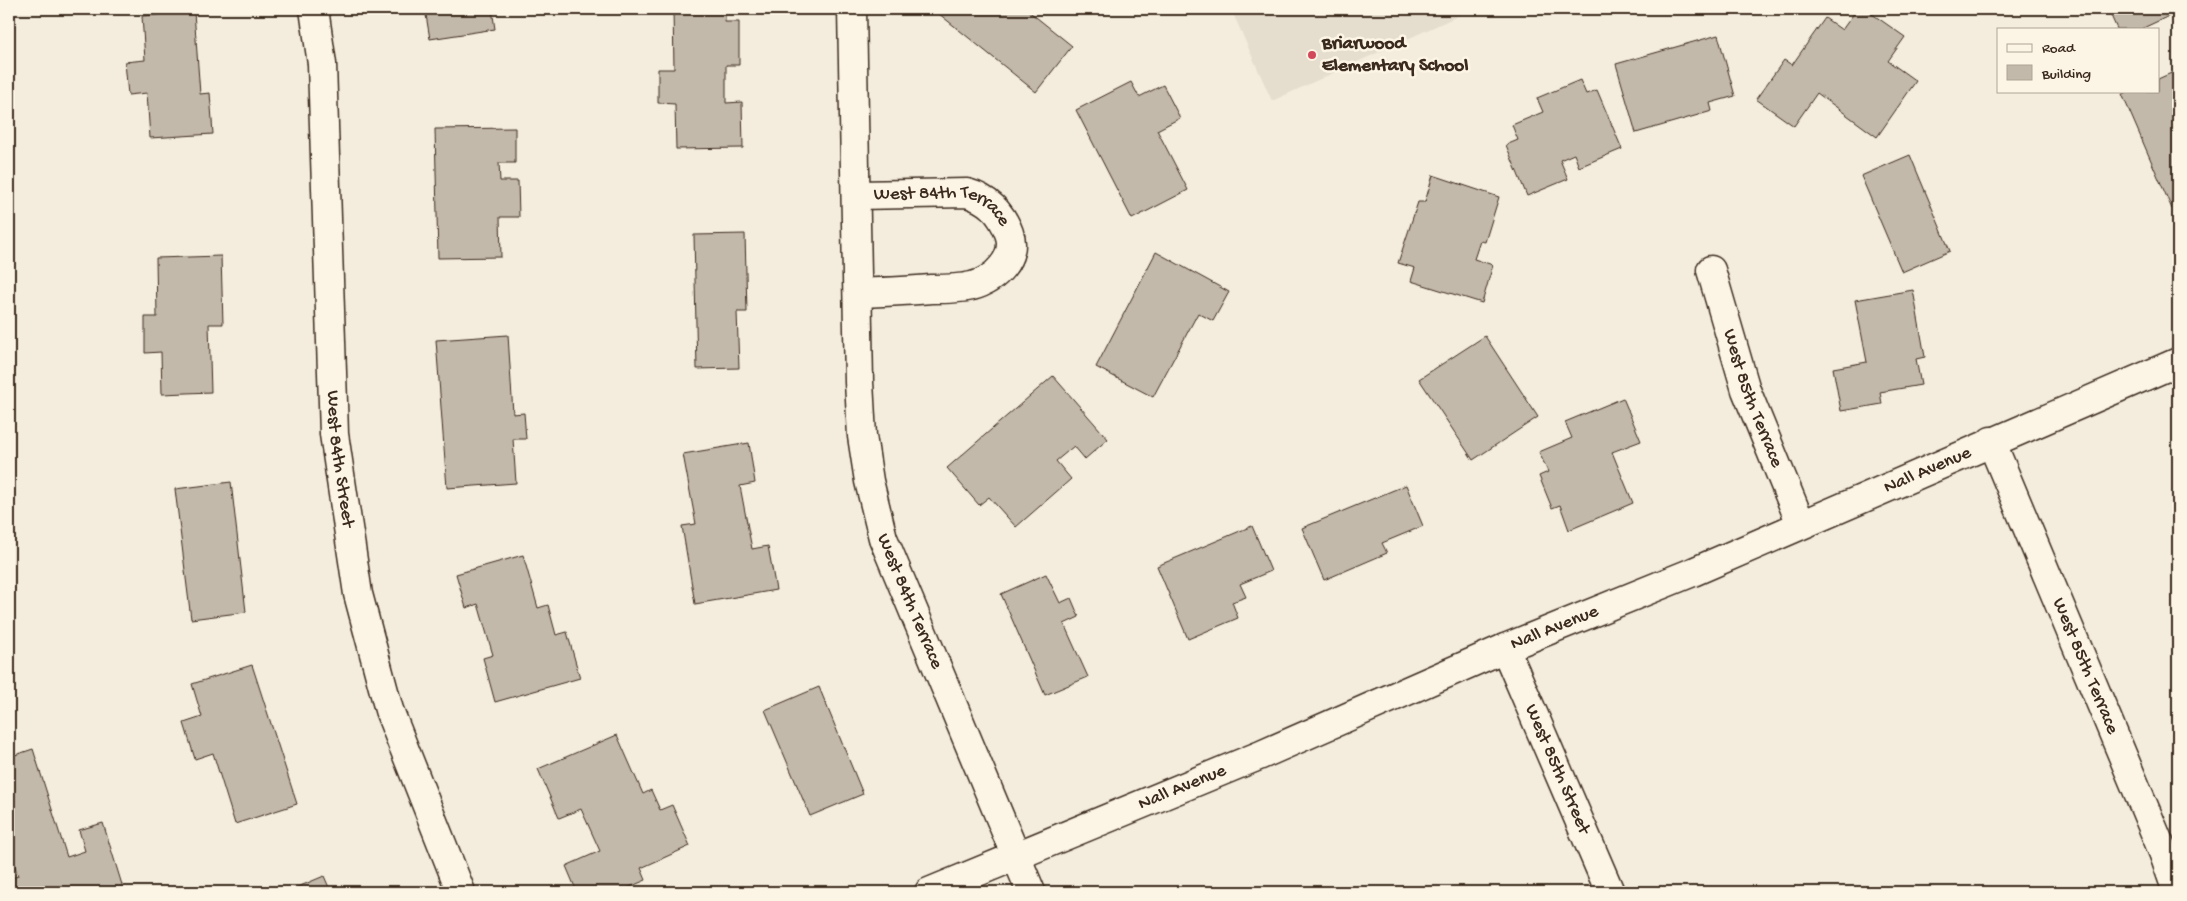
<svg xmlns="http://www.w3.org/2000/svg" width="2187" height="901" font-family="'Gochi Hand',sans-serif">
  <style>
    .built { fill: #e5ddce }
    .building { fill: #c3b9aa; stroke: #3b2a1e }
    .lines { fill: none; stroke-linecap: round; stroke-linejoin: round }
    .minor-casing { stroke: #3b2a1e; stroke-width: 31 }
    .major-casing { stroke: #3b2a1e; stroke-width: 31 }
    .minor { stroke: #fcf5e5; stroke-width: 28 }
    .major { stroke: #fcf5e5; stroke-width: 28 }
    .poi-dot { fill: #d1495b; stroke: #fcf5e5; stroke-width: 2 }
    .labels { text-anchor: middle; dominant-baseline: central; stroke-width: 5; stroke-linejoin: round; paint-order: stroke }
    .poi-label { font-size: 19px; font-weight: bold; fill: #3b2a1e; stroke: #fcf5e5; text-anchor: start }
    .street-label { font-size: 19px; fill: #3b2a1e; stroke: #fcf5e5 }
  </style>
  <rect width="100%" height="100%" fill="#f4eddd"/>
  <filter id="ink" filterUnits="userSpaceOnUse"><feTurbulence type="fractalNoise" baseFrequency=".02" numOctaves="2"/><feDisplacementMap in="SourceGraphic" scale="10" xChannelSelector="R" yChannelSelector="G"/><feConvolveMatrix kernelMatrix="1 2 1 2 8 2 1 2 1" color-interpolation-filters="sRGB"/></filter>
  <g filter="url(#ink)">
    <path class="built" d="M1231,9H1473L1272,101Z"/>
    <g class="building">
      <path d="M425,9H492L495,29L430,39Z"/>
      <path d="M673,9H725V22H739V65H726V103L742,102L743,148L676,149L675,104L658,103V69H674Z"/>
      <path d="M933,9H1026L1072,46L1036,92Z"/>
      <path d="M1857,9H1865L1905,37L1888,61L1916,81L1877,137L1817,93L1794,126L1756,99L1784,60L1792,65L1825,18L1842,30Z"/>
      <path d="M2108,9H2165L2169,16L2141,29H2117Z"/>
      <path d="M194,12L200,94L210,93L213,134L150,138L147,93L128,95L125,62L145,60L142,16Z"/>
      <path d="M1718,35L1735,96L1710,103L1712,111L1636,133L1616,64Z"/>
      <path d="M2178,70V207L2172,209L2122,94L2129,91H2158V79Z"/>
      <path d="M1580,80L1586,94L1597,90L1622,149L1579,167L1574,154L1560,160L1568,179L1527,196L1506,145L1518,140L1512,125L1543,112L1537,98Z"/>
      <path d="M1131,82L1139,97L1163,85L1180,118L1157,130L1188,190L1132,219L1076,110Z"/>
      <path d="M515,128V163H499L500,181H518L519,217H500L501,257L438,258L435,129Z"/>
      <path d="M1910,155L1950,251L1902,272L1861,176Z"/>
      <path d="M1433,175L1499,197L1485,242L1480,241L1474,259L1493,265L1482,303L1411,281L1415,268L1398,263L1418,202H1425Z"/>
      <path d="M745,234L747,312H737L739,368L697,369L694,235Z"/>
      <path d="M1156,252L1229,292L1213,321L1198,313L1153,397L1096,367Z"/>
      <path d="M221,256L223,324H209L211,392L162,394L161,352L145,353V317H157L156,258Z"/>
      <path d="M1913,290L1925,357L1916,359L1921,385L1880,392L1882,404L1841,411L1833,368L1867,362L1855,300Z"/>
      <path d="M508,335L513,414L524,413L526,439H513L516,483L447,488L436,340Z"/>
      <path d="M1485,336L1538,417L1473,460L1419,379Z"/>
      <path d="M1053,376L1108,439L1085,459L1074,446L1056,461L1071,479L1016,527L989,497L979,505L947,468Z"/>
      <path d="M1623,398L1641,441L1612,452L1633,503L1569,530L1560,505L1552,508L1539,476L1548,472L1539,452L1572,438L1565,422Z"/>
      <path d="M749,443L755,483L740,486L752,549L768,546L776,590L695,604L682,526L696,524L683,454Z"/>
      <path d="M231,482L246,612L191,619L175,489Z"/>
      <path d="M1406,485L1423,526L1382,543L1387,553L1324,580L1302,528Z"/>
      <path d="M1252,526L1271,571L1240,584L1246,597L1232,602L1238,618L1188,639L1157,566Z"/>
      <path d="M523,555L538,608L548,605L556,635L567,632L580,678L495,702L483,658L493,655L478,604L466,608L456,574Z"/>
      <path d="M1046,574L1060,603L1071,598L1079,617L1064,624L1088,677L1045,695L1001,594Z"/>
      <path d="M252,665L297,804L235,824L213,753L195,759L184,723L202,717L192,684Z"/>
      <path d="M819,687L863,794L810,816L765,710Z"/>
      <path d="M617,735L643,794L651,790L660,810L672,805L690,846L641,868L646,880L618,892H577L566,866L600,851L581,809L559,818L538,769Z"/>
      <path d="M33,749L67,857L85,851L79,830L103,823L123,888L109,892H9V879L18,876L9,848V757Z"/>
      <path d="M324,876L331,892H286Z"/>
    </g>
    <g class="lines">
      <g class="minor-casing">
        <g id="minor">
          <path id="s1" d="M314,9L322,64L334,434L358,594L389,710L461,892"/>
          <path id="s2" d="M852,9L859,382L862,436L869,481L883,538L1031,892"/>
          <path id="s3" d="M857,195L967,193C988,199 1001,212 1009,233C1018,257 995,280 972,286C959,289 944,289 931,289C907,291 882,292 858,293"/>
          <path id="s4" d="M1711,270L1746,390L1801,524"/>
          <path id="s5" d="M1991,441L2163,852L2177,892"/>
          <path id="s6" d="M1505,648L1610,892"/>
        </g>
      </g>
      <g class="major-casing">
        <g id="major">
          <path id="s7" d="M929,892L1261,755L1505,648L1693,572L2178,362"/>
        </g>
      </g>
      <use href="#minor" class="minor"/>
      <use href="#major" class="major"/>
    </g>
  </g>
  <circle class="poi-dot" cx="1312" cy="55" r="5"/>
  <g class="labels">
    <g class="poi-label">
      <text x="1322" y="44">Briarwood<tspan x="1322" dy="22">Elementary School</tspan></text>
    </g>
    <g class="street-label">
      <text stroke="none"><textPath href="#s3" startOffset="89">West 84th Terrace</textPath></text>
      <text stroke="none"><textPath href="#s4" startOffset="135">West 85th Terrace</textPath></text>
      <text stroke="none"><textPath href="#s1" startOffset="451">West 84th Street</textPath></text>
      <text stroke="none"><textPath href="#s7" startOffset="1084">Nall Avenue</textPath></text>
      <text stroke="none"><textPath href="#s2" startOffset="600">West 84th Terrace</textPath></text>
      <text stroke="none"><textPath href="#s7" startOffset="679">Nall Avenue</textPath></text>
      <text stroke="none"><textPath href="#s5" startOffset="244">West 85th Terrace</textPath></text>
      <text stroke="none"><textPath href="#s6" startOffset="132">West 85th Street</textPath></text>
      <text stroke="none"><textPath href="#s7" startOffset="274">Nall Avenue</textPath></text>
    </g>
  </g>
  <rect width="2187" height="901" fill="none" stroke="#fcf5e5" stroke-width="30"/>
  <rect x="15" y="15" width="2157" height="871" fill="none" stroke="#3b2a1e" stroke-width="2" filter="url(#ink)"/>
  <rect x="1997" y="28" width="162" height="65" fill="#fcf5e5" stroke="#afa495"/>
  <rect x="2007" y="44" width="25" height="8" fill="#fcf5e5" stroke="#afa495"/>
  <text x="2042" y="52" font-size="15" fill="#3b2a1e">Road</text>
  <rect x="2007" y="65" width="25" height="15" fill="#c3b9aa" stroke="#afa495"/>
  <text x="2042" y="78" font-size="15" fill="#3b2a1e">Building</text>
</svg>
